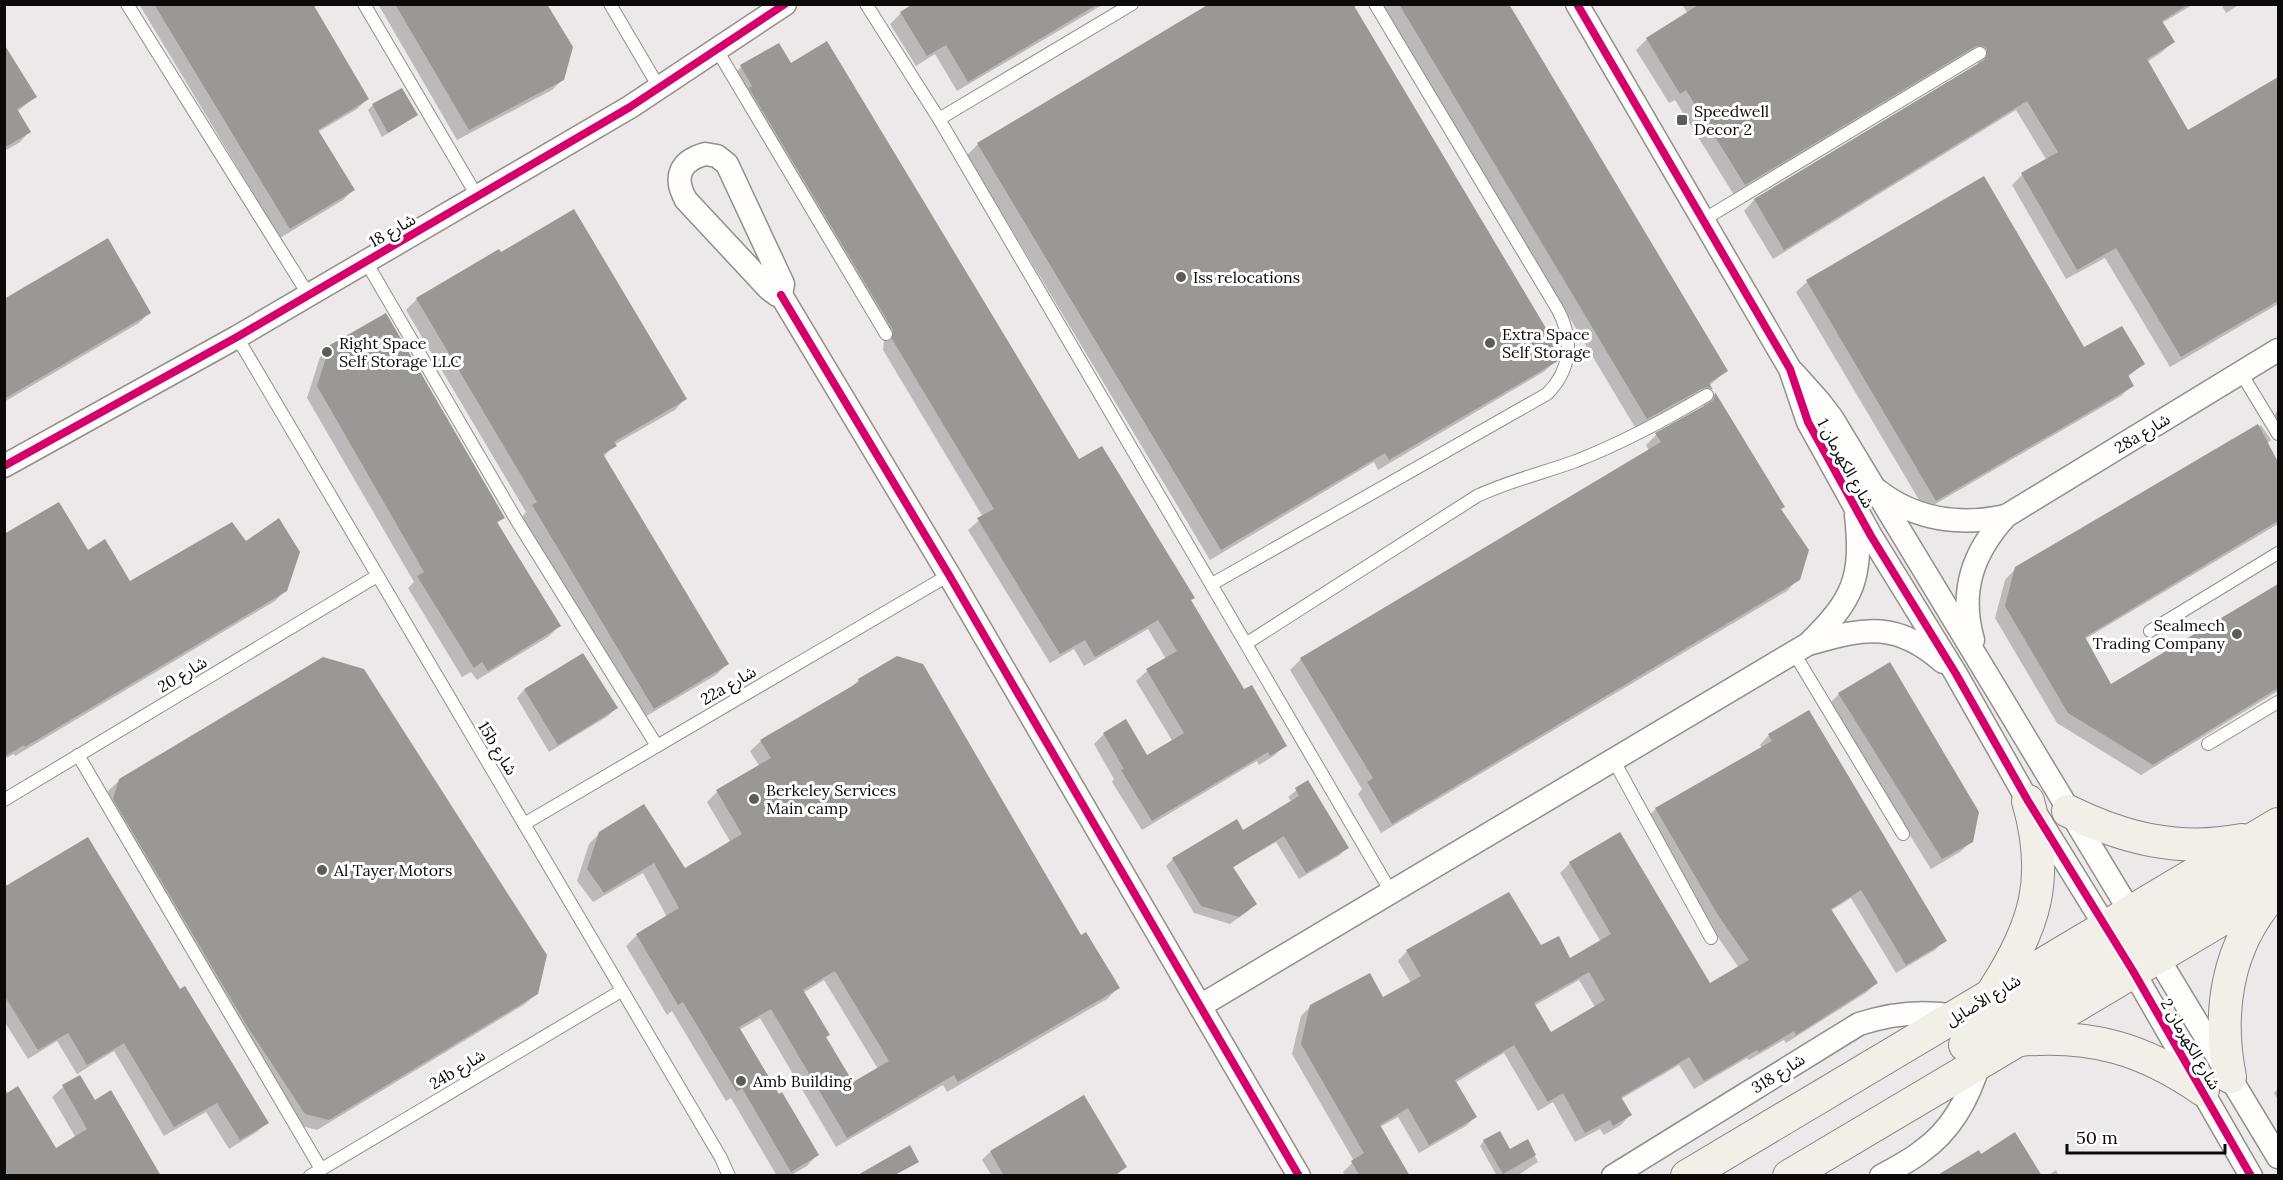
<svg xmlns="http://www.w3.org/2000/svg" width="2283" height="1180" font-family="Lora,'Noto Sans Arabic',serif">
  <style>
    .industrial { fill: #ede8ea }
    .shadow { fill: #0003; fill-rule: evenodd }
    .building { fill: #9a9794; fill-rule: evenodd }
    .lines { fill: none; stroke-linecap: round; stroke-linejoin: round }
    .service-casing { stroke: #918f8c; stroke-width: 14 }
    .minor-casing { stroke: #918f8c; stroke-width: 25 }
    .secondary-casing { stroke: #888683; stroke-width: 34 }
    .service { stroke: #fefdfc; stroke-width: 12 }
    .minor { stroke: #fefdfc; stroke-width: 22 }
    .secondary { stroke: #f2eee8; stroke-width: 32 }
    .cycleway-casing { stroke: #fff; stroke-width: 11 }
    .cycleway { stroke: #d6006c; stroke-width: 8 }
    .poi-dot { fill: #5d5c59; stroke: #fff; stroke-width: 2 }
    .labels { text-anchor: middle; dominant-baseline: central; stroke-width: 6; stroke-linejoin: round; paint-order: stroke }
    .poi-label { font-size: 16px; fill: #0a0a0a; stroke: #fff; text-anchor: start }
    .street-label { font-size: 16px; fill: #0a0a0a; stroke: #fff }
  </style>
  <rect width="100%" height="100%" fill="#f8f3ed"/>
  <path class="industrial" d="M5,5H2278V1175L5,1176Z"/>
  <g class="shadow">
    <path d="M139,4H311L367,99L357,109L318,132L353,190L343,200L280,238Z"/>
    <path d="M378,4H546L563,79L552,90L457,140Z"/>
    <path d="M916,4H1104L957,91L935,54L916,66L890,24L901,13Z"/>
    <path d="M1213,4L1556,360L1545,371L1378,470L1374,462L1210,560L967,155L977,145Z"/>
    <path d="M1382,4H1507L1726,371L1709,386L1711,390L1701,400L1636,429Z"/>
    <path d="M1682,4H2194L2162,23L2173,42L2162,52L2147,62L2187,132L2278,78V304L2170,367L2105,258L2066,279L2012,185L2022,175L2047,161L2016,110L1773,259L1744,211L1754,200L1978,64L1973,56L1734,195L1675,100L1669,103L1636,50L1647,39L1688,14Z"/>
    <path d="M2221,4H2240L2226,13Z"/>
    <path d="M778,45L790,65L1078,461L1190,601L1243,691L1285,745L1275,755L1259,765L1257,761L1142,830L1112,782L1114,779L1094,744L1104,734L1147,757L1173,742L1136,681L1147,671L1166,659L1148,629L1084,666L1074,649L1050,663L968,530L983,517L883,350L884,341L740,99L731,77L741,67Z"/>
    <path d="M4,47L35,97L17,112L29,132L19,143L4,151Z"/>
    <path d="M373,105L417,115L382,137L368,110Z"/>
    <path d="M1983,178L2084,349L2143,363L2127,378L2132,385L2121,396L1925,510L1796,292L1807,282Z"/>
    <path d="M417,299L685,399L675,410L614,445L603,458L727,664L716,675L643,718L522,517L526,512L406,310Z"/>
    <path d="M4,300L149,313L139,323L4,402Z"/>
    <path d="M331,346L503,517L496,524L559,626L548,637L477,680L471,672L462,677L408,588L414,582L307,398L320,357Z"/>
    <path d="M1714,394L1783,507L1780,510L1798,579L1787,591L1381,833L1358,794L1362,789L1290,670L1301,659L1649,451L1646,445L1656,435L1704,408V404Z"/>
    <path d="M2278,410V433L2271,420Z"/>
    <path d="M2261,425L2271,440L2267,444L2278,465V524L2085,639L2111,686L2278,586V691L2141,775L2057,723L1995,618L2005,580L2016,568Z"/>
    <path d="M4,536L87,552L129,583L286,590L275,601L15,756L14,754L4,759Z"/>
    <path d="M583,655L616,708L608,716L549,752L517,698L524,690Z"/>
    <path d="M859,680L1080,937L1118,988L1107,999L947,1092L943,1085L836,1147L760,1018L739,1030L778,1096L817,1155L807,1166L790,1176H777L731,1098L726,1101L672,1011L667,1015L626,946L637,935L667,917L643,873L593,902L577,881L589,844L600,833L684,870L731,843L707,802L717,792L760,767L750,751L761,741L849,689ZM824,980L878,1069L852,1084L825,1038L803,993Z"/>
    <path d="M1839,694L1972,841L1960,852L1931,869L1828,705Z"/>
    <path d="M1769,735L1945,940L1935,950L1896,973L1851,898L1830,911L1876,983L1867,992L1786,1043L1784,1040L1749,1060L1747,1058L1694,1089L1679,1065L1621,1099L1630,1115L1621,1125L1604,1135L1600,1129L1575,1142L1553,1102L1538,1111L1504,1053L1455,1083L1475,1117L1466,1126L1419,1153L1398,1117L1380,1127L1408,1176H1345L1343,1172L1354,1161L1292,1054L1301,1016L1311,1006L1383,1000L1411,983L1398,961L1407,951L1540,947L1569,960L1601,942L1560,873L1570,863L1709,986L1739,968L1709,924L1646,818L1656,809L1762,748L1760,745ZM1579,980L1595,1007L1550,1034L1534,1006Z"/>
    <path d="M120,780L537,993L525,1004L317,1130L294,1124L236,1037L103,810L108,791Z"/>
    <path d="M1307,782L1347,847L1340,855L1299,879L1276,842L1232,868L1256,903L1248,911L1230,924L1194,913L1166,866L1173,859L1242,832L1292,802L1288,797Z"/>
    <path d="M4,889L179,991L267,1122L257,1132L229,1149L206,1112L164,1136L114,1051L77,1074L57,1041L28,1059L4,1021Z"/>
    <path d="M80,1077L94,1102L159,1176H4V1088L55,1150L76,1138L52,1097L63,1087Z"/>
    <path d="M2278,1089V1100L2274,1093Z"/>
    <path d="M1484,1141L1510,1151L1527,1141L1538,1162L1517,1176H1497L1480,1146Z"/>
    <path d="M990,1152L1125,1167L1116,1176H992L982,1160Z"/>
    <path d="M2056,1170L2059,1176H2047Z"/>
  </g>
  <g class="building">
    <path d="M154,4H313L369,99L318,130L355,190L290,229Z"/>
    <path d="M395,4H547L573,47L564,80L469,130Z"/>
    <path d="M913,4H1098L968,82L946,45L927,56L900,12Z"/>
    <path d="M1209,4H1353L1559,350L1558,361L1389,460L1385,453L1221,550L977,143Z"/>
    <path d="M1399,4H1509L1728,371L1709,383L1713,390L1708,387L1703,388L1647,419Z"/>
    <path d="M1700,4H2189L2162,21L2175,42L2147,59L2188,130L2278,77V301L2181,357L2116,248L2077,270L2021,173L2058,152L2027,101L1784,250L1754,199L1984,60L1987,56V49L1983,46H1976L1745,185L1686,90L1680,94L1646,38Z"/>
    <path d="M827,41L1079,459L1102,446L1195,598L1191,600L1244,689L1252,685L1287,746L1270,756L1268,752L1152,821L1121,770L1124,769L1103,733L1126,719L1147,755L1184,733L1146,669L1177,651L1158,620L1095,657L1085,640L1060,654L977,518L994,509L892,339L893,330L749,88L752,86L740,65L779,43L791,63Z"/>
    <path d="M4,44L37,97L17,109L31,132L4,148Z"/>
    <path d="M402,88L418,115L388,133L372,104Z"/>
    <path d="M1984,176L2084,347L2122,326L2145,364L2128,375L2134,386L1936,501L1806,280Z"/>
    <path d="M574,209L687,399L614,442L617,446L603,454L729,664L654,709L532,505L537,502L416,298L499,249L501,252Z"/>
    <path d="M108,238L151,313L4,399V299Z"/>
    <path d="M386,313L505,518L497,522L561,626L488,671L482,662L474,668L417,576L424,572L317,386L330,345Z"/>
    <path d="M1715,392L1785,507L1781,509L1809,550L1800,580L1392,824L1367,782L1373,778L1300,658L1661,442L1655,433L1711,402L1714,399Z"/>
    <path d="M2258,424L2278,462V521L2085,637L2111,684L2278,584V688L2153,765L2068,713L2005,606L2015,567Z"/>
    <path d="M59,502L88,550L105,539L130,581L232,522L246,541L279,518L300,552L287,591L25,747L24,745L4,757V534Z"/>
    <path d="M583,653L618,708L558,745L524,689Z"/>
    <path d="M897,656L923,664L1081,935L1086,932L1120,988L958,1082L954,1075L847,1138L771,1009L739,1027L779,1094L782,1092L819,1155L791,1172L742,1088L737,1092L683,1002L678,1005L636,934L679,908L654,863L604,893L587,869L599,832L644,804L685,868L742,834L716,790L771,758L760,740L859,682L858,679ZM835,971L889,1061L853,1082L826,1037L830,1035L803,990Z"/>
    <path d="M323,657L364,669L547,955L538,994L329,1120L305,1114L247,1026L113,799L119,779Z"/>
    <path d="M1890,662L1979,812L1973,842L1942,859L1838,693Z"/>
    <path d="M1809,710L1947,941L1906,965L1861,890L1831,909L1878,983L1796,1035L1794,1031L1759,1052L1757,1050L1704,1081L1689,1057L1621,1097L1632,1115L1613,1126L1610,1120L1585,1133L1563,1093L1548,1102L1514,1045L1455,1080L1477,1117L1429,1145L1408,1108L1380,1125L1410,1176H1360L1351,1161L1364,1153L1301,1044L1310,1005L1370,973L1383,997L1421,976L1406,950L1509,892L1541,945L1559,936L1570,958L1611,934L1569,862L1620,832L1710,983L1749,960L1718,915L1655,808L1772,741L1768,734ZM1589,972L1605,1000L1551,1032L1534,1003Z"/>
    <path d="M1308,780L1349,848L1306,873L1284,836L1233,867L1257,904L1239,917L1201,906L1172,858L1237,819L1243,830L1299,796L1295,788Z"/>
    <path d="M88,837L180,989L185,986L269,1123L240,1140L217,1103L174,1127L124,1043L87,1065L68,1033L38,1050L4,995V887Z"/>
    <path d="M80,1075L95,1100L111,1090L161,1176H4V1095L18,1086L56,1148L87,1129L62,1085Z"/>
    <path d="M1084,1095L1127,1167L1113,1176H1004L990,1151Z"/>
    <path d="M1500,1131L1510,1149L1528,1139L1536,1155L1503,1174L1483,1140Z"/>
    <path d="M2015,1132L2042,1176H1936L1979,1150L1981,1154Z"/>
    <path d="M910,1145L919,1162L893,1176H856Z"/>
  </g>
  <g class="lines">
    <g class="service-casing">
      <g id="service">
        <path d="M127,4L308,294"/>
        <path d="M364,4L477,196"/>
        <path d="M610,4L660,89"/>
        <path d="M866,4L939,119L1391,892"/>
        <path d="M717,50L886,334"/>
        <path d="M939,119L1132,4"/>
        <path d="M1703,220L1980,53"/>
        <path d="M365,260L517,521L657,746"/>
        <path d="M237,337L721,1158L729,1176"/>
        <path d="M2241,373L2278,434"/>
        <path d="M1212,584L1547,394C1571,370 1574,340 1558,310L1375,4"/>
        <path d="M2150,631L2278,553"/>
        <path d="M1247,643L1477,496C1509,481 1543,473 1576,461C1622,443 1665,420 1707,395"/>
        <path d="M1794,653L1903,834"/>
        <path d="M2208,744L2278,702"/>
        <path d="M78,755L321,1169"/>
        <path d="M1614,761L1711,938"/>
        <path d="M4,800L377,576"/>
        <path d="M524,824L949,575"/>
        <path d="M310,1176L621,991"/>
      </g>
    </g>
    <g class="minor-casing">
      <g id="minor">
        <path d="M1577,4L1790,369L1808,422L1871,536L1956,674L2028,801L2133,971L2251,1176"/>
        <path d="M705,154L717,156L727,164L783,284L781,295H777L769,289L686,200C673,177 680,161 705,154Z"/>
        <path d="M781,295L949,575L1299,1176"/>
        <path d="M1794,373L1819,401L1832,418C1981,664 2130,911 2278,1157"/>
        <path d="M4,466L237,337L630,107L785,4"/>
        <path d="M1877,490C1915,520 1959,526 2006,516"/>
        <path d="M1973,640C1959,591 1973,552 2006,516L2278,350"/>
        <path d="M1812,643C1866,627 1898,622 1943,662"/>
        <path d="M1200,1006L1808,644C1853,600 1863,579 1856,515"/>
        <path d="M1613,1176L1859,1024C1892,1013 1922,1010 1956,1016"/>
        <path d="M1881,1176C1895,1168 1910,1161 1922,1151C1952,1130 1970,1095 1980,1061"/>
      </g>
    </g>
    <g class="secondary-casing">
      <g id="secondary">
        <path d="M2068,811C2125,839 2179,852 2242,840"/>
        <path d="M2132,964V951L2143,934L2278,853"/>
        <path d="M1994,990C2036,925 2050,877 2028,801"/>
        <path d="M2020,1040C2092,1034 2144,1049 2203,1090"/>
        <path d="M1965,1045L2110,956L2123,940L2130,913"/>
        <path d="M2230,1077C2217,1012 2227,946 2272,895"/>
        <path d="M1687,1176L2278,824"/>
        <path d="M1789,1176L2278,886"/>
      </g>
    </g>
    <use href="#service" class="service"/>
    <use href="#minor" class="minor"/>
    <use href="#secondary" class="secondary"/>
    <g class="cycleway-casing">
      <g id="cycleway">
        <path d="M1577,4L1790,369L1808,422L1871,536L1956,674L2028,801L2133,971L2251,1176"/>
        <path d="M781,295L949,575L1299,1176"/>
        <path d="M4,466L237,337L630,107L785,4"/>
      </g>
    </g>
    <use href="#cycleway" class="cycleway"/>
  </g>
  <g class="poi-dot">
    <rect x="1676" y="114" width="12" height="12" rx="3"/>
    <circle cx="1181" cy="277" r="6"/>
    <circle cx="1490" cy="343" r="6"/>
    <circle cx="327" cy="352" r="6"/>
    <circle cx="2237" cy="634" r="6"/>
    <circle cx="754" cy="799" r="6"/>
    <circle cx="322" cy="870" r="6"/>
    <circle cx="741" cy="1081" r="6"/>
  </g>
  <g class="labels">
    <g class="poi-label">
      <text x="1694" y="111">Speedwell<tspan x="1694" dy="18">Decor 2</tspan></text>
      <text x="1193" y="277">Iss relocations</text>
      <text x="1502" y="334">Extra Space<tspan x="1502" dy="18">Self Storage</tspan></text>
      <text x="339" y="343">Right Space<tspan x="339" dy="18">Self Storage LLC</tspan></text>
      <text x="2225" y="625" text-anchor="end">Sealmech<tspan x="2225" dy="18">Trading Company</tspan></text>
      <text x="766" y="790">Berkeley Services<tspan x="766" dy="18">Main camp</tspan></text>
      <text x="334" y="870">Al Tayer Motors</text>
      <text x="753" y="1081">Amb Building</text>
    </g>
    <g class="street-label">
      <text transform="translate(392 230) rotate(-30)">شارع 18</text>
      <text transform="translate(2142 433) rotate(-31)">28a شارع</text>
      <text transform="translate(1846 463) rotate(61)">شارع الكهرمان 1</text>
      <text transform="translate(182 674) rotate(-31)">شارع 20</text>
      <text transform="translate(728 685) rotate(-30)">22a شارع</text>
      <text transform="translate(498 748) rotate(59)">15b شارع</text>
      <text transform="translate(1983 1000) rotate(-31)">شارع الأصايل</text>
      <text transform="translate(2191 1044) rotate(60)">شارع الكهرمان 2</text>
      <text transform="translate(457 1069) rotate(-31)">24b شارع</text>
      <text transform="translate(1778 1073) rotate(-32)">شارع 318</text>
    </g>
  </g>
  <rect width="2283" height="1180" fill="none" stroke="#0a0a0a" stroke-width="12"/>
  <path d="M2067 1144v9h158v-9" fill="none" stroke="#0a0a0a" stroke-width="3"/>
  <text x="2076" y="1144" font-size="18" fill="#0a0a0a" stroke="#ffffff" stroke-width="4.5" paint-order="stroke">50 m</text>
</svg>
